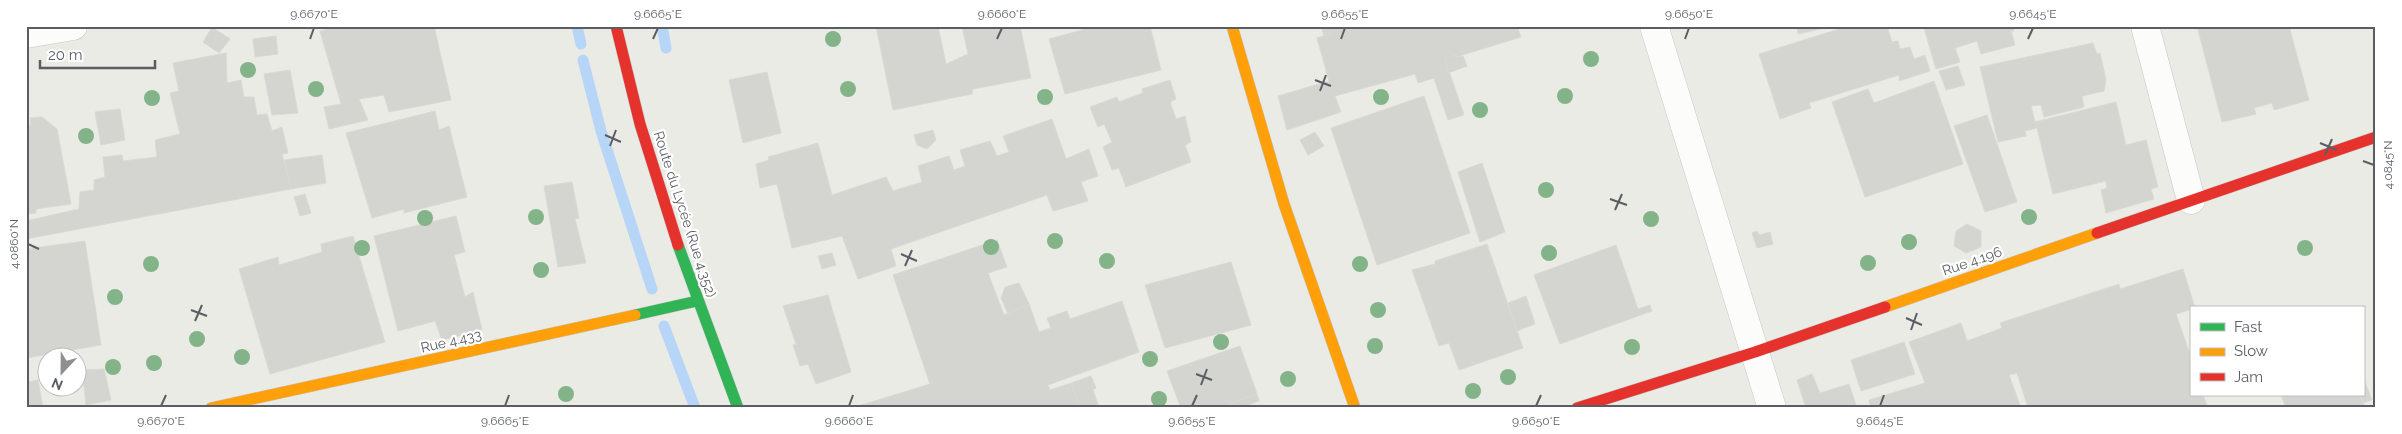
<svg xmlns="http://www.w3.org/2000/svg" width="2402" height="434" font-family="Raleway,sans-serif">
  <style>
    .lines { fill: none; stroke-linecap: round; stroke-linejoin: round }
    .stream { stroke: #b7d5f7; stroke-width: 11 }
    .building { fill: #d4d4d0; stroke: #dadad4 }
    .street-casing { stroke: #c8c9c7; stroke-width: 29 }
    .fast-casing { stroke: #c8c9c8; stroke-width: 12 }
    .slow-casing { stroke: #c8c9c8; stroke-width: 12 }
    .jam-casing { stroke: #c8c9c8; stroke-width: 12 }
    .street { stroke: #fcfcfb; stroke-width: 28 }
    .fast { stroke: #30b455; stroke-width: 11 }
    .slow { stroke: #ff9f0a; stroke-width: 11 }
    .jam { stroke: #e5322d; stroke-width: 11 }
    .tree { fill: #83b489 }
    .ticks { fill: none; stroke: #5a5d64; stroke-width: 2 }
    .labels { text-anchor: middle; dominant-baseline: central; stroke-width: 4.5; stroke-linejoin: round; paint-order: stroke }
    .street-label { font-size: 14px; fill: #5a5d64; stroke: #fff }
    .neatline { fill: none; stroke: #5a5d64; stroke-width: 2 }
    .ticks-label { font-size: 12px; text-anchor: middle; fill: #5a5d64 }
  </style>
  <rect width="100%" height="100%" fill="#ebebe5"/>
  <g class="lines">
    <g class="stream">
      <path d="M577,26L581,44"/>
      <path d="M662,26L666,48"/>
      <path d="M583,60L601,131L652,289"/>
      <path d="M664,326L695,408"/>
    </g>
  </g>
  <g class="building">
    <path d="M341,26H434L451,100L389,112L384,95L359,99L368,120L329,129L324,107L341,104L320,31Z"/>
    <path d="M876,26H938L946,64L968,54L962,26H1020L1031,78L973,89L972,94L893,110Z"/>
    <path d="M1096,26H1150L1161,70L1065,94L1049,39Z"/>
    <path d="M1321,26H1329L1331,33L1324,36Z"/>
    <path d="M1329,26H1517L1521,37L1456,57L1455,55L1445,59L1464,115L1448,120L1434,78L1418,83L1415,74L1335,96L1341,112L1287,130L1278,96L1329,81L1317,38L1331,33Z"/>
    <path d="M1797,26H1833L1798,34Z"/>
    <path d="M1849,26H1887L1892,42L1898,41L1900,49L1910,47L1914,59L1925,55L1930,71L1899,81V75L1809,103L1811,108L1780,119L1759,54Z"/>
    <path d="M1931,26H2012L2014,31H2011L2015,45L1981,54L1977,41L1955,48L1960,62L1936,69L1924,28Z"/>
    <path d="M2197,26H2289L2309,100L2274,110L2272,103L2254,108L2256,114L2222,122Z"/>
    <path d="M212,27L230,39L219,53L203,42Z"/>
    <path d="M276,36L278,54L255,57L253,39Z"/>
    <path d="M2093,43L2097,54L2100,53L2106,80L2104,91L2082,96L2084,107L2044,117L2041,105L2031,106L2035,122L2116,102L2126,145L2146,140L2158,187L2151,189L2154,199L2106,213L2101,190L2107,188L2106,181L2053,194L2037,128L2025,131L2026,136L1998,142L1980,67Z"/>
    <path d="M226,53L227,83L241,80L244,97H254L257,115L267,114L272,131L282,127L288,153L282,154L291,189L26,239V221L79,209L80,192L94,190V180L105,177L103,157L122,155L123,161L157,157L155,140L180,134L170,93L179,91L173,63Z"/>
    <path d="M1455,55L1456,57L1463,56L1467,66L1448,73L1445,59Z"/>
    <path d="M1958,66L1965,85L1946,90L1939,71Z"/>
    <path d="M290,70L298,113L272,115L264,74Z"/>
    <path d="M767,72L781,133L743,143L729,80Z"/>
    <path d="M1170,80L1176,99L1170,102L1176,119L1185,116L1191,142L1185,145L1191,162L1126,187L1119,168L1112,170L1103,147L1112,142L1104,124L1098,127L1090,107L1117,97L1119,102L1143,93L1142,89Z"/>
    <path d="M1934,81L1963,164L1865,197L1832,102L1868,89L1874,103Z"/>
    <path d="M1424,96L1470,233L1377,265L1331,128Z"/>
    <path d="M120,109L125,140L101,145L95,112Z"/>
    <path d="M435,111L439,130L449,126L467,197L404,213V209L372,218L346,133Z"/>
    <path d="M1987,115L2017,202L1985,212L1954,126Z"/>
    <path d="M42,117L57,129L71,204L36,209V213L26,214V125H31L30,118Z"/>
    <path d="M1052,119L1066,159L1089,149L1098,176L1081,182L1088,201L1053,211L1047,195L891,249L896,266L858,279L842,236L792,248L777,184L760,188L756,164L769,160L768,157L818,143L832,195L886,177L893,191L922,182L918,166L949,156L954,170L965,166L960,150L990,141L997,156L1009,152L1003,136Z"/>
    <path d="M933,130L936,140L927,149L917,145L914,135Z"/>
    <path d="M1315,132L1324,146L1308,155L1300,140Z"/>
    <path d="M322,155L326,183L291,189L284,160Z"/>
    <path d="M1482,163L1505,232L1480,242L1458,172Z"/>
    <path d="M572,182L579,218L575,219L586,263L558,267L544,186Z"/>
    <path d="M305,194L311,213L300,216L294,197Z"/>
    <path d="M456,216L465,252L454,255L465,297L473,292L482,330L442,340L435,321L398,331L374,236Z"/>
    <path d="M1967,224L1981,231V247L1966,253L1954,246L1956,231Z"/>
    <path d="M1757,231L1759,235L1770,232L1773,244L1757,248L1752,233Z"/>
    <path d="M353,236L385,342L270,374L239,269L278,257L279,265L322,252L321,244Z"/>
    <path d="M997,240L1007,267L988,273L1004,315L1029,304L1039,332L1051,328L1047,318L1067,311L1070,319L1122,301L1139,352L1048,385L1050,390L1071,383L1080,408H852L930,384L893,275Z"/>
    <path d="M85,241L101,345L26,358V249Z"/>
    <path d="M1487,244L1523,348L1459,370L1449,343L1439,346L1412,270L1435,264V261Z"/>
    <path d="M1616,245L1638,309L1650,305L1652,311L1560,344L1534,275Z"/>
    <path d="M832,253L836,265L822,269L818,256Z"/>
    <path d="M1231,262L1251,325L1165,348L1145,285Z"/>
    <path d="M2183,269L2195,308L2176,314L2191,357V395H2203L2208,408H2028L2017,373L2009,375L2021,408H1871L1869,400L1925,383L1909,342L1961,323L1967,341L2002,328L2000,323L2119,284L2120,289Z"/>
    <path d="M1019,283L1029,304L1008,314L1001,298L1005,287Z"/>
    <path d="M828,295L851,372L816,384L808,364L800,366L793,345L796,344L783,306Z"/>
    <path d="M1526,296L1535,324L1517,331L1508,303Z"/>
    <path d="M1904,342L1915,374L1861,391L1851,360Z"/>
    <path d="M1240,346L1257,394L1229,404L1230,408H1181L1167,371Z"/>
    <path d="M26,368L29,382L38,380L43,408H26Z"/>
    <path d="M104,369L111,400L86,405L82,370Z"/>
    <path d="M1812,374L1820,393L1849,384L1857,408H1806L1797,380Z"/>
    <path d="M1091,376L1096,388L1093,390L1099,407L1080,408L1071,383Z"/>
    <path d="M2363,377L2372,400L2363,403L2360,395H2363Z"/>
    <path d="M1257,394L1259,401L1240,408H1230L1229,404Z"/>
    <path d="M2281,395H2360L2364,405L2354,408H2286Z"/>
  </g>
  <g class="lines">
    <g class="street-casing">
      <g id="street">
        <path d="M1654,26L1772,408"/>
        <path d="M2145,26L2191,200"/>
        <path d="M26,34L73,26"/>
      </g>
    </g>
    <g class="fast-casing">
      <g id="fast">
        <path d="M678,245L738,408"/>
        <path d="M635,315L697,301"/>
      </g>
    </g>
    <g class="slow-casing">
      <g id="slow">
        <path d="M1232,26L1284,204L1355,408"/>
        <path d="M1885,307L2097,233"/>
        <path d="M211,408L635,315"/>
      </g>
    </g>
    <g class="jam-casing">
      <g id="jam">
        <path d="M616,26L640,124L678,245"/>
        <path d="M2097,233L2376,137"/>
        <path d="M1577,408L1755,352L1885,307"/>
      </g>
    </g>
    <use href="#street" class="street"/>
    <use href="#fast" class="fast"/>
    <use href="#slow" class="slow"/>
    <use href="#jam" class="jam"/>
  </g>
  <g class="tree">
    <circle cx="833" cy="39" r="8"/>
    <circle cx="1591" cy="59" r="8"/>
    <circle cx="248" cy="70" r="8"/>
    <circle cx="316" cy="89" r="8"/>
    <circle cx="848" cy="89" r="8"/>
    <circle cx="1565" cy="96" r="8"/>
    <circle cx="1045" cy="97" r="8"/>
    <circle cx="1381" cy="97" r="8"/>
    <circle cx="152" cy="98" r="8"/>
    <circle cx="1480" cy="110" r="8"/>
    <circle cx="86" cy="136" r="8"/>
    <circle cx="1546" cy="190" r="8"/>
    <circle cx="536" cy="217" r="8"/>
    <circle cx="2029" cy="217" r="8"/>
    <circle cx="425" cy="218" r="8"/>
    <circle cx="1651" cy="219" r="8"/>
    <circle cx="1055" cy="241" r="8"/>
    <circle cx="1909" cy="242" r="8"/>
    <circle cx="991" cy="247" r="8"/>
    <circle cx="362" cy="248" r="8"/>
    <circle cx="2305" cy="248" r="8"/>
    <circle cx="1549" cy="253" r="8"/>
    <circle cx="1107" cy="261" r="8"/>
    <circle cx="1868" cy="263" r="8"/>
    <circle cx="151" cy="264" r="8"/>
    <circle cx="1360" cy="264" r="8"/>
    <circle cx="541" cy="270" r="8"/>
    <circle cx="115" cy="297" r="8"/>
    <circle cx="1378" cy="310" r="8"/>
    <circle cx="197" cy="339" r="8"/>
    <circle cx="1221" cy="342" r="8"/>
    <circle cx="1375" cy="346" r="8"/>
    <circle cx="1632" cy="347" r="8"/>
    <circle cx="242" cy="357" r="8"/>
    <circle cx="1150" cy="359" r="8"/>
    <circle cx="154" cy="363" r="8"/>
    <circle cx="113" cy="367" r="8"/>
    <circle cx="1508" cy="377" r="8"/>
    <circle cx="1288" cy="379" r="8"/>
    <circle cx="1473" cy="391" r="8"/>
    <circle cx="566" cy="394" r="8"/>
    <circle cx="1159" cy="399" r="8"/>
  </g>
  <path class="ticks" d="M310,39L314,28M653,39L658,28M997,39L1002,28M1341,39L1345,28M1685,39L1689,28M2028,39L2033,28M1315,80L1331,86M1320,91L1326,75M605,135L621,142M2320,143L2337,150M610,146L616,130M2325,155L2332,139M2363,161L2374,165M1610,199L1627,205M1615,210L1622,194M28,244L39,249M901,254L917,261M905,266L912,250M191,310L207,316M1906,318L1922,325M195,321L202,305M1911,330L1917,313M1196,374L1212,380M1201,385L1207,369M161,406L166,395M505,406L509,395M849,406L853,395M1192,406L1197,395M1536,406L1541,395M1880,406L1884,395"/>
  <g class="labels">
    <g class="street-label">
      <text transform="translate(685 214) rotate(72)">Route du Lycée (Rue 4.352)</text>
      <text transform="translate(1972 261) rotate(-19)">Rue 4.196</text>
      <text transform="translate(451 341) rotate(-13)">Rue 4.433</text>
    </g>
  </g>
  <rect width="2402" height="434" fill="none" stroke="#ffffff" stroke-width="55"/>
  <rect x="2190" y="306" width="175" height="90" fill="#ffffff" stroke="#bdbec1"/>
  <rect x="2200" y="323" width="25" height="8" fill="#30b455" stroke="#bdbec1"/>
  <text x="2234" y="332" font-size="15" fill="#5a5d64">Fast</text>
  <rect x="2200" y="348" width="25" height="8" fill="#ff9f0a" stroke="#bdbec1"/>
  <text x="2234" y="356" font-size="15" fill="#5a5d64">Slow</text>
  <rect x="2200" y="373" width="25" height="8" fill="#e5322d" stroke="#bdbec1"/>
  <text x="2234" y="382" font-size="15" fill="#5a5d64">Jam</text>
  <g transform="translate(62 372) rotate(202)"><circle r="24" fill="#ffffff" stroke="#bdbec1"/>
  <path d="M0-4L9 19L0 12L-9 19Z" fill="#8d8f91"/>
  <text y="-8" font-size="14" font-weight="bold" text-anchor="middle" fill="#5a5d64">N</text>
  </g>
  <path d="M40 60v8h115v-8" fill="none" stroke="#5a5d64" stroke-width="2.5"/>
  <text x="48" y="60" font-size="15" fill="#5a5d64" stroke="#ffffff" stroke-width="4" paint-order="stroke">20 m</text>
  <rect x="28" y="28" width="2346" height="378" class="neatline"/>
  <g class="ticks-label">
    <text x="314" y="18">9.6670°E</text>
    <text x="658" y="18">9.6665°E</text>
    <text x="1002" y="18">9.6660°E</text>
    <text x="1345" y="18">9.6655°E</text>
    <text x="1689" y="18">9.6650°E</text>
    <text x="2033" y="18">9.6645°E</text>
    <text transform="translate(2388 165) rotate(-90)" y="4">4.0845°N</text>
    <text transform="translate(14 244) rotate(-90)" y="4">4.0860°N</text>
    <text x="161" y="425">9.6670°E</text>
    <text x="505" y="425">9.6665°E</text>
    <text x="849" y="425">9.6660°E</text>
    <text x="1192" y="425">9.6655°E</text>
    <text x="1536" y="425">9.6650°E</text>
    <text x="1880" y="425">9.6645°E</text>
  </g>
</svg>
